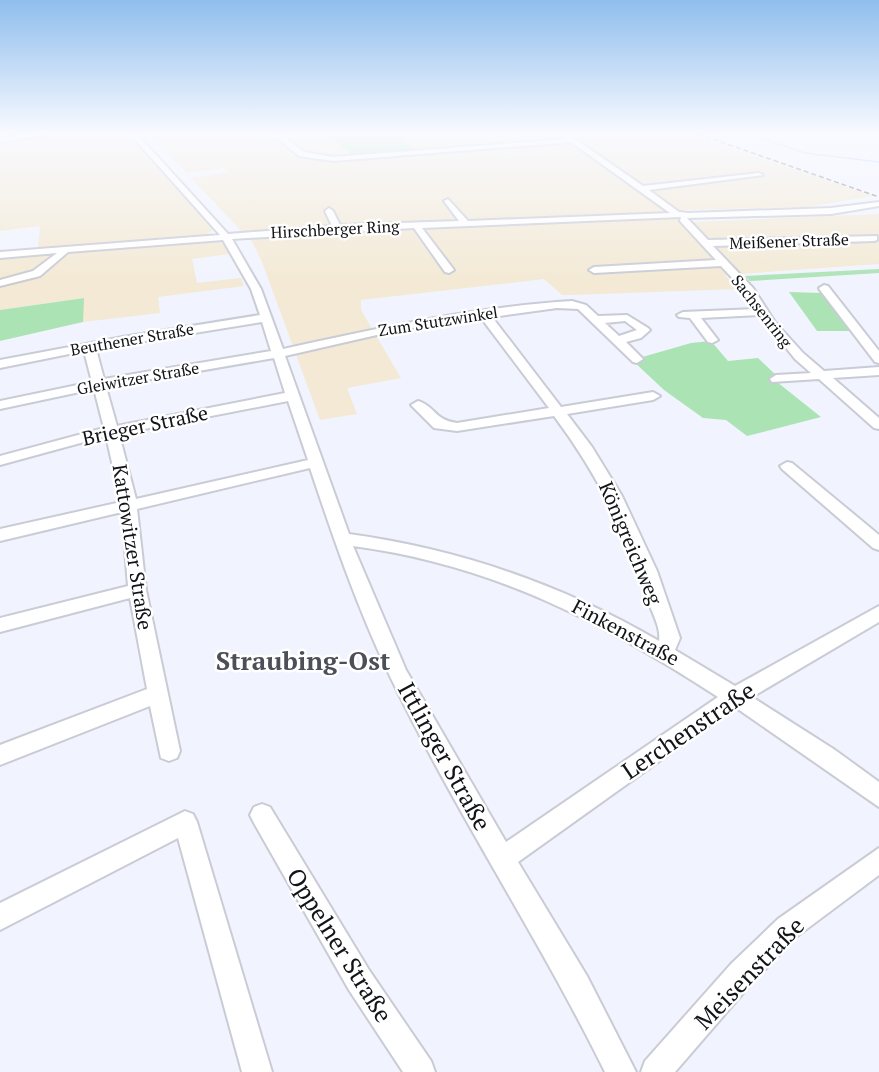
<svg xmlns="http://www.w3.org/2000/svg" width="879" height="1072" font-family="'PT Serif',serif">
  <style>
    .commercial { fill: #f3e9d4 }
    .green { fill: #ace3b5 }
    .lines { fill: none; stroke-linecap: round; stroke-linejoin: round }
    .stream { stroke: #abcdf4; stroke-width: 1.5 }
    .minor-casing { stroke: #c9cbd5; stroke-width: 4 }
    .minor { fill: #fff; fill-rule: evenodd }
    .rail { stroke: #797b81; stroke-width: 1.5; stroke-dasharray: 5 3; stroke-linecap: butt }
    .labels { text-anchor: middle; dominant-baseline: central; stroke-width: 5; stroke-linejoin: round; paint-order: stroke }
    .far-street-label { font-size: 16px; fill: #121317; stroke: #fff }
    .street-label { font-size: 20px; fill: #121317; stroke: #fff }
    .near-street-label { font-size: 24px; fill: #121317; stroke: #fff }
    .district-label { font-size: 26px; font-weight: bold; fill: #4d4f58; stroke: #fff }
  </style>
  <rect width="100%" height="100%" fill="#f1f4fe"/>
  <g class="commercial">
    <path d="M0,134H127L213,230L204,235L38,249L40,226L0,231Z"/>
    <path d="M147,134H689L873,196L806,207L685,210L693,222L879,214V264L725,275L738,289L570,295H562L544,279L361,300V310L401,378L347,388L357,414L320,420L262,262L252,242L191,178L229,172L225,168L187,173Z"/>
    <path d="M215,241L223,243L230,254L192,259L197,283L241,278L244,286L158,297L160,313L83,322V298L0,310V258Z"/>
  </g>
  <g class="green">
    <path d="M400,134L414,150L354,156L327,135Z"/>
    <path d="M879,269V273L750,281L745,276Z"/>
    <path d="M789,292L821,293L853,331H817Z"/>
    <path d="M84,298L83,322L0,341V310Z"/>
    <path d="M711,341L728,361L758,358L778,377L772,378L821,417L747,436L726,420L703,418L664,390L632,360L691,343Z"/>
  </g>
  <g class="lines">
    <path class="stream" d="M748,134L805,153L879,162"/>
    <g class="minor-casing">
      <g id="minor">
        <path d="M31,134H50L0,142V138Z"/>
        <path d="M130,134H137L228,234L332,226L325,211L329,208L333,211L340,225L459,221L444,201L448,199L468,221L670,213L571,142L333,161L299,156L273,134H280L304,152L333,157L566,139L561,134H568L643,186L759,173L763,175L649,190L679,212L688,213L831,208L879,202V206L831,214L687,218L708,240L877,236V240L874,241L713,246L753,288L775,322L803,353L824,371L879,367V375L833,378L879,418V429L874,428L819,379L772,382L770,379L776,375L811,373L795,359L760,315L701,318L718,340L712,343L708,342L690,318L679,317L677,315L683,312L756,309L745,292L721,266L594,273L589,270L594,267L716,260L680,221L681,217L422,228L454,270L449,273L445,272L414,228L232,239L261,289L283,349C379,328 474,307 572,301L586,305L598,316L627,315L648,328L650,330L641,338L626,342L643,359L637,363L633,362L578,309L557,308L492,317L561,407L653,392L660,396L653,400L567,414L592,447L622,496L657,571L680,638L675,650L735,686L879,606V622L752,697L835,750L879,782V807L735,707L518,862L587,976L636,1072H605C538,936 453,809 388,672C357,607 333,537 310,468L137,509L146,590L180,751L177,758L169,761L161,758L150,706L0,765V745L147,689L130,598L0,632V618L128,586L122,512L0,541V529L121,502L106,436L0,465V456L104,428L94,389L0,409V401L92,382L84,351L0,368V360L123,337L260,315L251,289L223,240L68,252L40,276L0,286V280L33,271L57,253L0,258V252L220,235ZM482,319L549,408L457,423C434,420 435,406 418,401L411,405L434,428L457,431L554,416C597,473 629,537 650,606C654,616 661,630 659,641C563,585 459,549 349,534L285,356L403,329ZM625,321L637,330L619,336L605,323ZM262,322L271,351L104,379L96,349ZM274,358L285,393L117,426L106,387ZM288,401L308,460L136,499L119,434ZM353,546C494,565 601,621 718,697L506,842L406,670Z"/>
        <path d="M824,285L828,286L879,351V363L875,362L820,290L819,288Z"/>
        <path d="M787,462L792,463L879,535V550L873,548L782,469L780,466Z"/>
        <path d="M262,804L270,807L369,970L431,1061L435,1072H403L349,990L254,823L250,815L254,807Z"/>
        <path d="M185,811L193,814L197,822L272,1072H242L178,838L0,930V903Z"/>
        <path d="M879,848V875L796,937L751,984L675,1072H641L645,1061L731,964L778,919Z"/>
      </g>
    </g>
    <use href="#minor" class="minor"/>
    <path class="rail" d="M698,134L879,197"/>
  </g>
  <linearGradient id="sky" x2="0" y2="1"><stop stop-color="#8fbeed"/><stop offset="0.47" stop-color="#f9faff"/><stop offset="1" stop-color="#f9faff" stop-opacity="0"/></linearGradient>
  <rect width="879" height="284" fill="url(#sky)"/>
  <g class="labels">
    <g class="far-street-label">
      <text transform="translate(335 229) rotate(-3)">Hirschberger Ring</text>
      <text transform="translate(789 241) rotate(-2)">Meißener Straße</text>
      <text transform="translate(762 311) rotate(52)">Sachsenring</text>
      <text transform="translate(438 321) rotate(-9)">Zum Stutzwinkel</text>
      <text transform="translate(132 339) rotate(-10)">Beuthener Straße</text>
      <text transform="translate(138 378) rotate(-10)">Gleiwitzer Straße</text>
    </g>
    <g class="street-label">
      <text transform="translate(145 425) rotate(-12)">Brieger Straße</text>
      <text transform="translate(631 543) rotate(67)">Königreichweg</text>
      <text transform="translate(133 547) rotate(81)">Kattowitzer Straße</text>
      <text transform="translate(626 632) rotate(28)">Finkenstraße</text>
    </g>
    <g class="near-street-label">
      <text transform="translate(688 730) rotate(-34)">Lerchenstraße</text>
      <text transform="translate(445 756) rotate(61)">Ittlinger Straße</text>
      <text transform="translate(340 945) rotate(58)">Oppelner Straße</text>
      <text transform="translate(749 973) rotate(-46)">Meisenstraße</text>
    </g>
    <g class="district-label">
      <text x="303" y="660">Straubing-Ost</text>
    </g>
  </g>
</svg>
